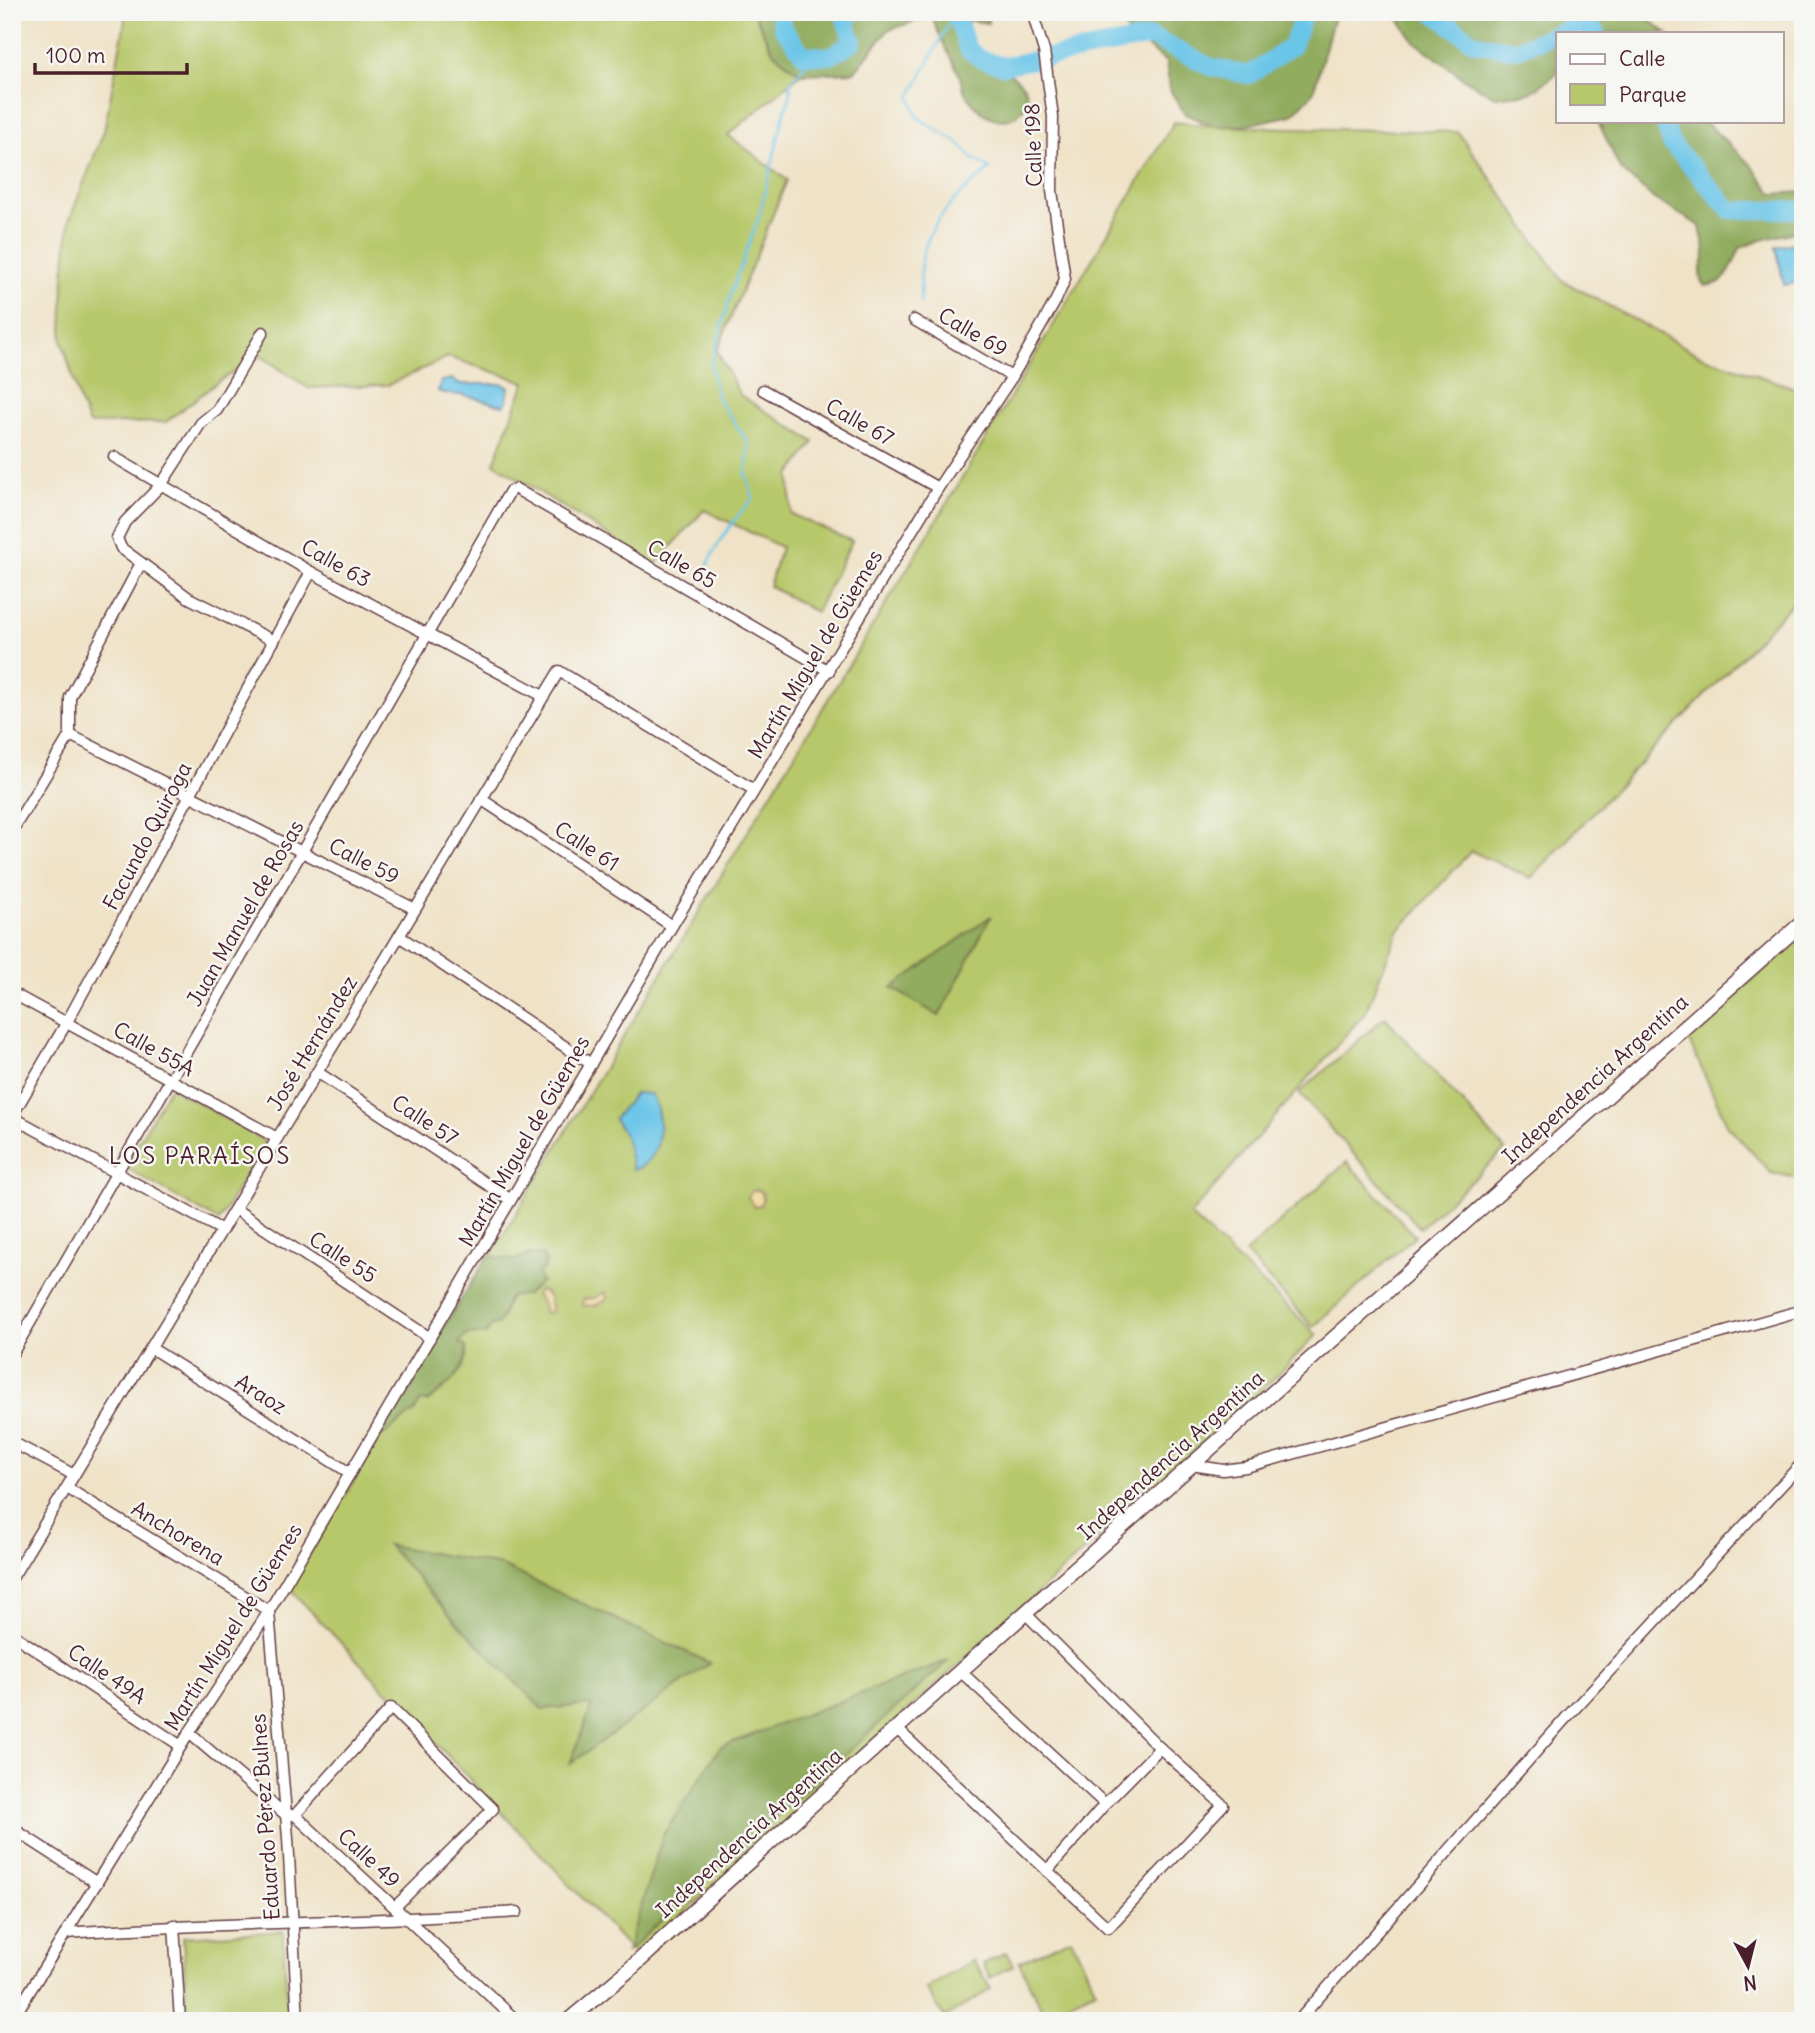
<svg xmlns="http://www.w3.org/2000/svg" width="1815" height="2033" font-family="Delius,sans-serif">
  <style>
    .green { fill: #b7c86b; stroke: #80744b; stroke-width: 2 }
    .forest { fill: #91ac5f; stroke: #6e6645; stroke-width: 2 }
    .sand { fill: #eeda9e; stroke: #9c7c64; stroke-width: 2 }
    .water { fill: #6ac5e8; stroke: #5a728a; stroke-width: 2 }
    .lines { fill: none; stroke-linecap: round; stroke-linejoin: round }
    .stream { stroke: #6ac5e8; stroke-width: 2.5 }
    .river { stroke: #6ac5e8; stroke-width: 18 }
    .street-casing { stroke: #633c42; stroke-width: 13 }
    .secondary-casing { stroke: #633c42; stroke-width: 17 }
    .street { stroke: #fff; stroke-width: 10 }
    .secondary { stroke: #fff; stroke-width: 14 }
    .labels { text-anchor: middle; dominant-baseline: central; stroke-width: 5; stroke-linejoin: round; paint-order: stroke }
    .street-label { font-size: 21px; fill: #4a1f2b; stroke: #f6f6f2 }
    .neighbourhood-label { font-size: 23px; letter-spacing: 2px; fill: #4a1f2b; stroke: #f6f6f2 }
  </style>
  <rect width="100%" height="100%" fill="#f6f6f2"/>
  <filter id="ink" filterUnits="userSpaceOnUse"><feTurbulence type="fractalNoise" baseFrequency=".0143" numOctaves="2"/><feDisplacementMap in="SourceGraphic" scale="14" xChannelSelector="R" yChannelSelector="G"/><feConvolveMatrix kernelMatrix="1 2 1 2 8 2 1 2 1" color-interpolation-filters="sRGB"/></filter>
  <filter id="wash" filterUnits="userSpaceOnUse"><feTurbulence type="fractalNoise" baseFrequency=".00686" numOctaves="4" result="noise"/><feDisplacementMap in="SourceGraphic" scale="28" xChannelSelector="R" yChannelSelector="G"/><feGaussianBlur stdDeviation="1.57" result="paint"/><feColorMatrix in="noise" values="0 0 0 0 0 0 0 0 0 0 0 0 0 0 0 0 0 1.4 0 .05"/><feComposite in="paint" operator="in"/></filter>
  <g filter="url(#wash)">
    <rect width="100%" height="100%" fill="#efe2c6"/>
    <g class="green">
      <path d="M122,12H753L774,53L801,74L728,135L787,180L717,351L740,395L814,442L790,475L791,514L852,541L816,612L769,586L781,547L704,510L655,565L494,463L525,382L448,357L388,385L308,388L261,356L219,381L166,422L89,424L80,402L62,340L64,277L69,221L104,131L125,21Z"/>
      <path d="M1174,122L1214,126L1458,132L1563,281L1701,356L1803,391V592L1531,878L1471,851L1398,931L1365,1013L1190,1215L1317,1335L1266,1386L637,1956L289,1588L952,495Z"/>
      <path d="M1803,936V1179L1771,1173L1728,1126L1687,1037Z"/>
      <path d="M1385,1017L1505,1150L1420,1228L1299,1093Z"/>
      <path d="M170,1087L265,1141L219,1221L124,1167Z"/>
      <path d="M1347,1162L1415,1236L1313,1327L1245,1253Z"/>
      <path d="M283,1931L288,2021H187L183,1937Z"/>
      <path d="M1071,1938L1096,1990L1044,2014L1019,1962Z"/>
      <path d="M1006,1952L1013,1966L990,1978L983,1964Z"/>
      <path d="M973,1960L991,1989L945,2018L926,1989Z"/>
    </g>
    <g class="forest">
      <path d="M753,12H987L988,23L968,20C967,28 967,38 972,46C982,64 1045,79 1022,110C1005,132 976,113 966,94C962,88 962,80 959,74C950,54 938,37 932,16L888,30L854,72L801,74L774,53Z"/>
      <path d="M1129,12H1338L1333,20L1313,93L1292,115L1241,126H1214L1185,114L1170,90L1166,62L1124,28Z"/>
      <path d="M1394,12H1638L1667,33H1558V73L1530,93L1495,97L1467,81L1414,41Z"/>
      <path d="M1598,121H1704L1751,165L1773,194L1803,192V230L1761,240L1740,248C1733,264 1727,288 1704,285C1694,272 1706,263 1705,250C1704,242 1701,234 1700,226L1654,199L1620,169Z"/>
      <path d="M991,916L939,1016L892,988Z"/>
      <path d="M530,1254L543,1256L546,1262L543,1270L537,1273L542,1281L526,1295L511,1296C502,1306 506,1316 497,1325L493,1324L485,1335L467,1334L459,1343L466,1347C470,1369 443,1390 427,1402L421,1401L414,1412L372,1443L488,1256L514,1260Z"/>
      <path d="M388,1545L502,1566L710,1663L570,1764L592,1705L542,1709L456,1622Z"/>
      <path d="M949,1660L627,1952L663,1835L720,1747Z"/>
    </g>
    <g class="sand">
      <path d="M757,1190L762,1192L763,1199L760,1205L754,1207L748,1197L751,1191Z"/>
      <path d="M538,1290C550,1293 551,1301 551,1312L545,1313L543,1304L536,1295Z"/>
      <path d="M605,1292L608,1298C601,1305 591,1307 582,1305L584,1299L595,1298Z"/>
    </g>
    <g class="water">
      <path d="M1795,243L1803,281L1784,285L1776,247Z"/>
      <path d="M452,379L458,384H502L509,387L507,401L504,405C489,403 476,397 462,395C454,394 446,395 438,391L441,381Z"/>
      <path d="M635,1093L651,1094C664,1118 664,1161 633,1170L625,1135L614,1119Z"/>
    </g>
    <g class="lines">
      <g class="stream">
        <path d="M920,303C921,289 920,273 922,259C930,218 960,193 990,169L971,157L960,144L918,118L910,97L955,12"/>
        <path d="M707,567C717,542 734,519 753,499L746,473L749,448L747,441L719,400L714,383L711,365L732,290L759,217L784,114L790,97V83L813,55"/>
      </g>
      <g class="river">
        <path d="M779,12L783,28L804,55L831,56L853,42L845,19L855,12"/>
        <path d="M955,12L968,49L979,58L1003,66L1151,37L1211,67L1249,75L1292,46L1305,12"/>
        <path d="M1432,12L1475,43L1515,50L1558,33"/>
        <path d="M1558,33L1580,24L1597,33"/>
        <path d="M1664,121L1671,143L1730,210H1803"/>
      </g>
    </g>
  </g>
  <g filter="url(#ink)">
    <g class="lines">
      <g class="street-casing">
        <g id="street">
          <path d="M914,320L1012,377"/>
          <path d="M263,332L217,410L201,423L161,485L125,522L117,538L121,548L189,598L274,641"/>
          <path d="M763,390L938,488"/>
          <path d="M114,457L311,572L543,696"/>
          <path d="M516,489L829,671"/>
          <path d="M70,735L415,909"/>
          <path d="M70,735V697L141,563"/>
          <path d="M481,799L672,926"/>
          <path d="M12,831L70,735"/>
          <path d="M399,936L591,1064"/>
          <path d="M12,993L277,1138"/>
          <path d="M317,1072L511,1200"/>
          <path d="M12,1116L67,1022L311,572"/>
          <path d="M12,1117L222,1230"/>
          <path d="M235,1209L430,1338"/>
          <path d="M151,1348L350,1473"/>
          <path d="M12,1354L510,491"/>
          <path d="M12,1442L74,1475"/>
          <path d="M1192,1465L1223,1470L1246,1467L1803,1310"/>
          <path d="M67,1488L269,1611"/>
          <path d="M12,1578L559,671L754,790"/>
          <path d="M269,1612L288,1838L298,2021"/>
          <path d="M12,1634L181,1746"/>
          <path d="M960,1671L1105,1804"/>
          <path d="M896,1728L1108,1928L1223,1805L1160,1748L1025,1613"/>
          <path d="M189,1733L286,1815H295L517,2021"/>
          <path d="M295,1815L391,1708L493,1809L395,1907"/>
          <path d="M12,1828L97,1883"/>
          <path d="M1047,1871L1105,1804L1160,1748"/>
          <path d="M174,1925L180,2021"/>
          <path d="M66,1933C216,1922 366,1923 517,1912"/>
          <path d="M12,2020L189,1733L269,1611L672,926L938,488L1012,377L1056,300L1065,279L1052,191L1053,117L1044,51L1032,12"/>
          <path d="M1298,2021L1565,1719L1803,1462"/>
        </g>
      </g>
      <g class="secondary-casing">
        <path id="secondary" d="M568,2021L629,1970C1017,1617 1411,1271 1803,922"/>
      </g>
      <use href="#street" class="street"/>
      <use href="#secondary" class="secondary"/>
    </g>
  </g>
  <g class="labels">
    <g class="street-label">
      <text transform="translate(1033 145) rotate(-92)">Calle 198</text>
      <text transform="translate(973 332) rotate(30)">Calle 69</text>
      <text transform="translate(860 422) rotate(29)">Calle 67</text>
      <text transform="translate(336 563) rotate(29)">Calle 63</text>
      <text transform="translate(682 564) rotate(30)">Calle 65</text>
      <text transform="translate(815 654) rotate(-59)">Martín Miguel de Güemes</text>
      <text transform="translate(147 836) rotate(-62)">Facundo Quiroga</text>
      <text transform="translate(587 846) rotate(33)">Calle 61</text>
      <text transform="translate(364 861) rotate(27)">Calle 59</text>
      <text transform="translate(245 913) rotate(-60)">Juan Manuel de Rosas</text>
      <text transform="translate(312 1043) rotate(-59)">José Hernández</text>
      <text transform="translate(154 1049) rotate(29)">Calle 55A</text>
      <text transform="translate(1595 1079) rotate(-42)">Independencia Argentina</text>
      <text transform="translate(425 1120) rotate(33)">Calle 57</text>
      <text transform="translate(524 1141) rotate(-60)">Martín Miguel de Güemes</text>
      <text transform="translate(343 1257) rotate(33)">Calle 55</text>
      <text transform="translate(261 1394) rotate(32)">Araoz</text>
      <text transform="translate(1171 1455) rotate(-42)">Independencia Argentina</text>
      <text transform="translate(178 1533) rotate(31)">Anchorena</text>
      <text transform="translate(233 1627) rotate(-58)">Martín Miguel de Güemes</text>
      <text transform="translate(107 1674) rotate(34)">Calle 49A</text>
      <text transform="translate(265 1817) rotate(-94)">Eduardo Pérez Bulnes</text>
      <text transform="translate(749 1833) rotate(-42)">Independencia Argentina</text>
      <text transform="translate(369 1858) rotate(43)">Calle 49</text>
    </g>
    <g class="neighbourhood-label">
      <text x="200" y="1155">LOS PARAÍSOS</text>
    </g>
  </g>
  <rect width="1815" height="2033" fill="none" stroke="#f6f6f2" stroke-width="42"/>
  <rect x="1556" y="32" width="228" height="91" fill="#f6f6f2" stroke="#b1a0a2" stroke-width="2"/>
  <rect x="1570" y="54" width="35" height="10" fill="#ffffff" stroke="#b1a0a2" stroke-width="2"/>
  <text x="1619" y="66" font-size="21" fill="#4a1f2b">Calle</text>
  <rect x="1570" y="84" width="35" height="21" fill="#b7c86b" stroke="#b1a0a2" stroke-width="2"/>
  <text x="1619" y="102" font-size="21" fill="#4a1f2b">Parque</text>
  <g transform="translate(1748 1966) rotate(173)" stroke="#f6f6f2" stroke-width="5" paint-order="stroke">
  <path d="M0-5L12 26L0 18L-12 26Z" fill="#4a1f2b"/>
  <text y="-10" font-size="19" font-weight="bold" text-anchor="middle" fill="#4a1f2b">N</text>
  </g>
  <path d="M35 63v10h152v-10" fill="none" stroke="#4a1f2b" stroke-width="3.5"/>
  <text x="46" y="63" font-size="21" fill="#4a1f2b" stroke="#f6f6f2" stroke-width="5" paint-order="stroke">100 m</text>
</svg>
